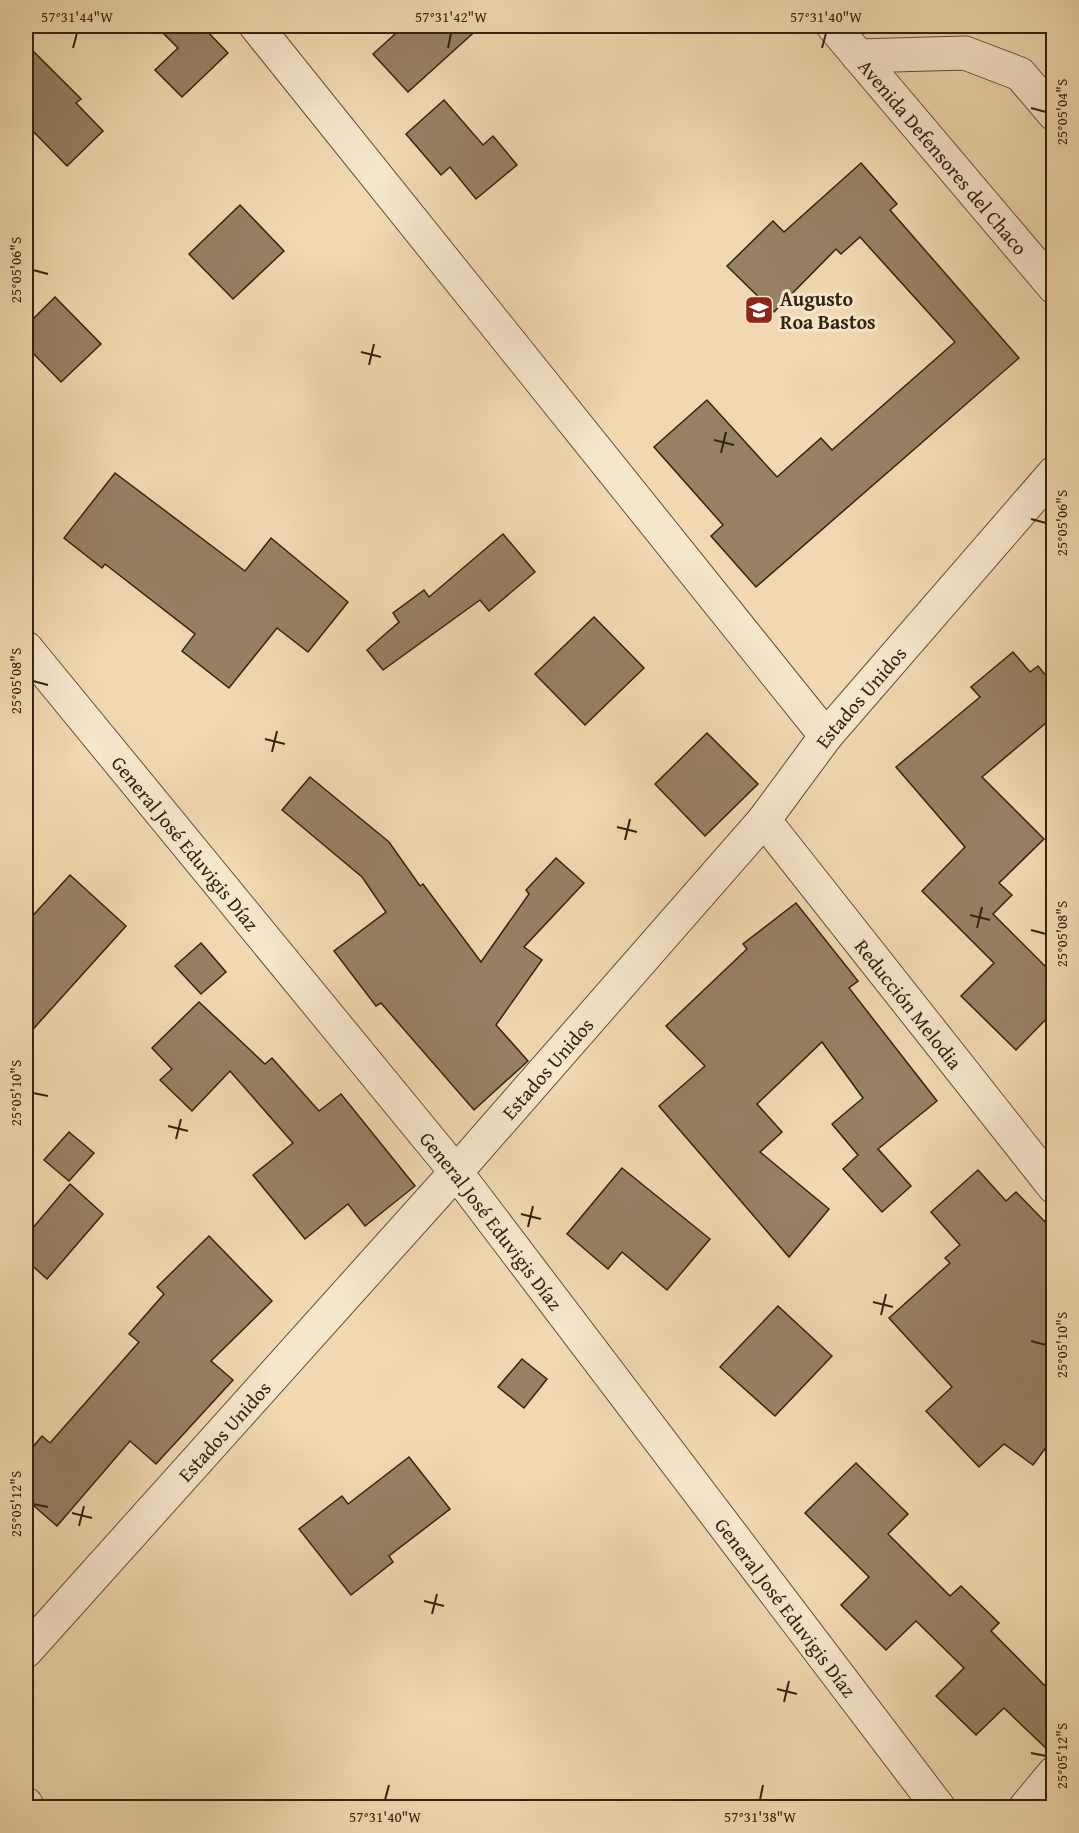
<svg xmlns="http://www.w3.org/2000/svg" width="1079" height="1833" font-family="'Gentium Book Plus',serif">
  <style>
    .building { fill: #968163; stroke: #342310; stroke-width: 1.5 }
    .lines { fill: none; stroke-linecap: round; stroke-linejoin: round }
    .minor-casing { stroke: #635038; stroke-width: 35 }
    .minor { stroke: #f6e6cc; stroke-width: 33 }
    .ticks { fill: none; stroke: #342310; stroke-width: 2 }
    .labels { text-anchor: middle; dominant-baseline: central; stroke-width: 6; stroke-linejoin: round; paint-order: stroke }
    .street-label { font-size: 20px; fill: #342310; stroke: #f6e6cc }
    .poi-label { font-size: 20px; font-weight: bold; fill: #342310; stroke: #f6e6cc; text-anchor: start }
    .neatline { fill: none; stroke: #342310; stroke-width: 2 }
    .ticks-label { font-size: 15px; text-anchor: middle; fill: #342310 }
  </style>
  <rect width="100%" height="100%" fill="#f1d8b0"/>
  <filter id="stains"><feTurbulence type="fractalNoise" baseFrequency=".00333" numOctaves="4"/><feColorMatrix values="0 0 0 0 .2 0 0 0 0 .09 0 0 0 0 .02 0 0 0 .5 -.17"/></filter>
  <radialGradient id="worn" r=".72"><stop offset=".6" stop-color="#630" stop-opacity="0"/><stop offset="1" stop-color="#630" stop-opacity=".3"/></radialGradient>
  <g class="building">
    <path d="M156,26H202L228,53L182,97L155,70L178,48Z"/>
    <path d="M404,26H481L408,92L373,54Z"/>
    <path d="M26,44L81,99L76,103L103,131L67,166L26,124Z"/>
    <path d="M444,100L483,145L493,136L517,165L476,199L450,167L441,175L406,134Z"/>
    <path d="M861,163L897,204L890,210L1019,358L756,587L711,536L723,525L654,447L707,400L777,477L821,438L832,450L955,342L860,237L841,254L836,249L774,312L727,266L773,221L784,232Z"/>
    <path d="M240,205L284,251L233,299L189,254Z"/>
    <path d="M55,297L101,344L61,382L26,346V326Z"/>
    <path d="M115,473L245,571L271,538L348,602L308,652L277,628L229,688L182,651L195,634L105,564L102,568L64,538Z"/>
    <path d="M503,534L535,572L489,611L480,600L383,670L367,650L399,622L393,613L424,590L429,597Z"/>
    <path d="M594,617L644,668L585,725L535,674Z"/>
    <path d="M1013,652L1030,672L1038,666L1053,684V717L982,777L1044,839L999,883L1012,895L993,914L1053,974V1012L1016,1050L961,996L994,963L922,891L965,847L896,767L980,697L971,687Z"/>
    <path d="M707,733L758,784L705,836L655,784Z"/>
    <path d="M310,777L389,842L420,886L423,884L481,962L529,894L526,890L556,858L584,883L524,947L542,960L496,1025L528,1061L474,1110L381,1003L376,1006L334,951L386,912L362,877L282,810Z"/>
    <path d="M70,875L126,926L26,1037V923Z"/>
    <path d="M796,903L858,981L849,988L937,1101L878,1149L911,1186L882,1212L843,1169L858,1155L832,1124L863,1098L822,1042L757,1104L782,1132L760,1152L829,1209L789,1257L659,1106L705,1066L666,1026L747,949L743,944Z"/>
    <path d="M201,943L226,972L201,994L175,966Z"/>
    <path d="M199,1002L265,1064L272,1058L319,1111L341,1094L415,1186L365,1226L348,1204L305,1239L253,1175L293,1143L230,1071L192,1111L160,1080L172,1069L152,1048Z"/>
    <path d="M69,1132L94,1153L69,1181L44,1160Z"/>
    <path d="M622,1168L710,1239L667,1290L622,1252L608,1269L567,1234Z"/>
    <path d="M978,1170L1006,1201L1016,1192L1053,1230V1438L1033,1465L1004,1444L979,1467L926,1411L952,1387L889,1318L950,1263L945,1258L960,1245L931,1212Z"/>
    <path d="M70,1184L103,1214L47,1279L26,1260V1236Z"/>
    <path d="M209,1236L272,1301L211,1361L233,1380L156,1464L130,1441L57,1526L26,1499V1455L42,1436L50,1443L139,1342L129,1334L164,1294L157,1287Z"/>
    <path d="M778,1306L832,1356L775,1416L720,1367Z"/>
    <path d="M522,1359L547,1379L524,1408L498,1387Z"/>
    <path d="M409,1457L450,1509L389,1556L393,1562L351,1595L299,1529L342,1496L348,1504Z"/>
    <path d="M856,1463L908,1514L888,1534L950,1596L961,1586L999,1623L991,1631L1053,1694V1755L1004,1708L976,1735L936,1696L964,1668L916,1621L886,1650L841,1605L869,1577L805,1513Z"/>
  </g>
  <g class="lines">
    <g class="minor-casing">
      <g id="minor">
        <path d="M256,26L826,736"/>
        <path id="s1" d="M833,26L1054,287"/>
        <path d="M858,56L965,53L1020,74L1054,114"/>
        <path id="s2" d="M26,648L456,1172L939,1808"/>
        <path id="s3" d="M764,820L1054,1187"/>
        <path id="s4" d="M26,1651L456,1172L764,820L826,736L1054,473"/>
        <path d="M26,1804L28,1808"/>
        <path d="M1025,1808L1054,1773"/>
      </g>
    </g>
    <use href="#minor" class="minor"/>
  </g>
  <path class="ticks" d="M73,48L77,33M448,48L451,33M822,48L826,33M1031,108L1046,112M33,270L48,274M361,352L381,357M369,365L374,344M714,440L734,445M721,453L726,432M1031,519L1046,523M33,681L48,685M265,739L285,744M272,752L277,731M617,827L637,832M625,840L630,819M970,915L990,920M977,928L982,907M1031,930L1046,934M33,1093L48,1096M168,1126L188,1131M176,1139L181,1119M521,1214L541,1219M528,1227L533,1206M873,1302L893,1307M881,1315L886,1294M1031,1341L1046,1345M33,1504L48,1507M72,1513L92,1518M79,1526L84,1506M424,1601L444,1606M432,1614L437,1594M777,1689L797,1694M784,1702L789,1681M1031,1753L1046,1756M385,1800L389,1785M760,1800L763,1785"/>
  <defs>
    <g id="school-square" transform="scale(1.5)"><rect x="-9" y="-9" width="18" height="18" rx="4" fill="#8f2418" stroke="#f6e6cc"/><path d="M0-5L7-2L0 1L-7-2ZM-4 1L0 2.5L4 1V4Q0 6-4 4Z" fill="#fff"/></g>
  </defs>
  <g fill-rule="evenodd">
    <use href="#school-square" x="759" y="310"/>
  </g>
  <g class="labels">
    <g class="street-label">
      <text stroke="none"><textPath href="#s1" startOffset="171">Avenida Defensores del Chaco</textPath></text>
      <text stroke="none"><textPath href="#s4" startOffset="1268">Estados Unidos</textPath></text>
      <text stroke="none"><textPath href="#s2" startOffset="252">General José Eduvigis Díaz</textPath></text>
      <text stroke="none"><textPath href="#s3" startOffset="234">Reducción Melodia</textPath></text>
      <text stroke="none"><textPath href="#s4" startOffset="782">Estados Unidos</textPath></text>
      <text stroke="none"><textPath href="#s2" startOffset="738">General José Eduvigis Díaz</textPath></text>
      <text stroke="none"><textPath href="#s4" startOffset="296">Estados Unidos</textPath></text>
      <text stroke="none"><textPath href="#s2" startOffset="1224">General José Eduvigis Díaz</textPath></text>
    </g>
    <g class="poi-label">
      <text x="780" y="298">Augusto<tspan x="780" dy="23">Roa Bastos</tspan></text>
    </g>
  </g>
  <rect width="1079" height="1833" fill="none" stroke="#f1d8b0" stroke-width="66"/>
  <rect x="33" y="33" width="1013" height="1767" class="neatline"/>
  <g class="ticks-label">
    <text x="77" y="22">57°31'44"W</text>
    <text x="451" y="22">57°31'42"W</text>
    <text x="826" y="22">57°31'40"W</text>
    <text transform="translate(1062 112) rotate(-90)" y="5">25°05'04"S</text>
    <text transform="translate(16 270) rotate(-90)" y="5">25°05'06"S</text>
    <text transform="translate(1062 523) rotate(-90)" y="5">25°05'06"S</text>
    <text transform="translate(16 681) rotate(-90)" y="5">25°05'08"S</text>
    <text transform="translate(1062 934) rotate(-90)" y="5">25°05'08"S</text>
    <text transform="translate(16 1093) rotate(-90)" y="5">25°05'10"S</text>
    <text transform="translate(1062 1345) rotate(-90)" y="5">25°05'10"S</text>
    <text transform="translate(16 1504) rotate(-90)" y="5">25°05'12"S</text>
    <text transform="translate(1062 1756) rotate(-90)" y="5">25°05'12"S</text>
    <text x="385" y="1822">57°31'40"W</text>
    <text x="760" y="1822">57°31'38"W</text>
  </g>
  <rect width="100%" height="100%" filter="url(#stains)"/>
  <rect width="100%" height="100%" fill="url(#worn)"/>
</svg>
